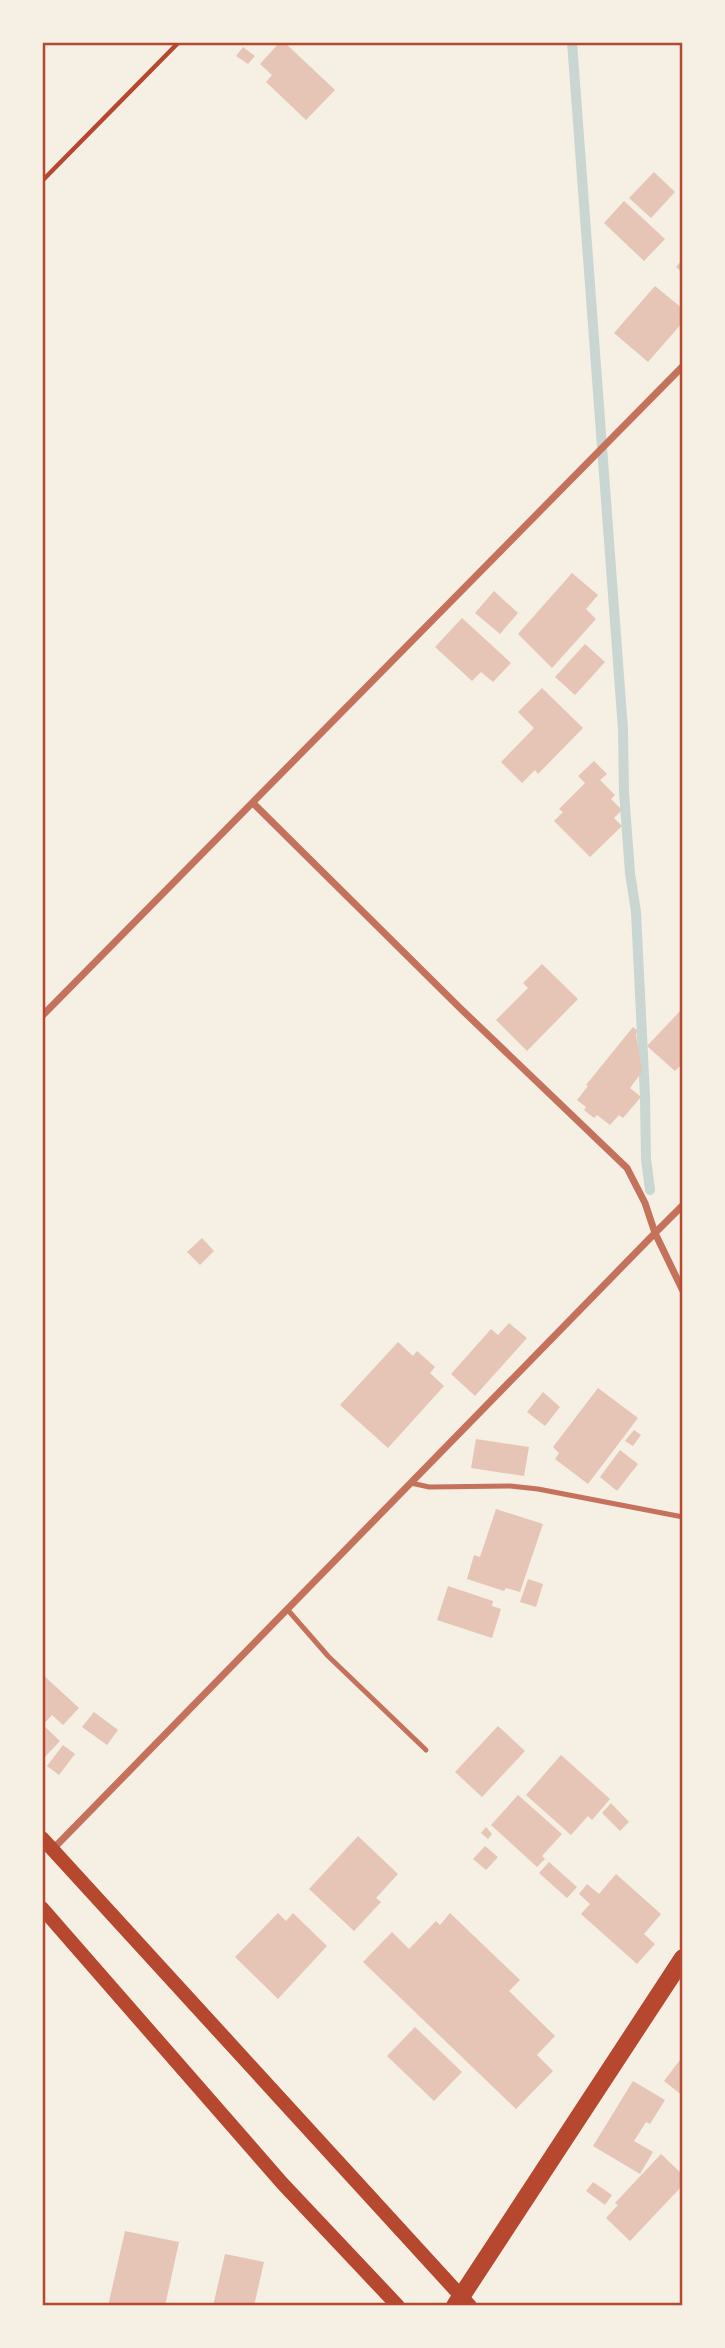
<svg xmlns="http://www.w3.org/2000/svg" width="725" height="2348" font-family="'PT Sans Narrow',sans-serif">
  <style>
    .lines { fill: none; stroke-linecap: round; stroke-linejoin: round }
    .stream { stroke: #c9d6d2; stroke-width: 10 }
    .building { fill: #e6c5b7 }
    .path { stroke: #b5482f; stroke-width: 4.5 }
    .service { stroke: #c5725c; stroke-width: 5 }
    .minor { stroke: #c5725c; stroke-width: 7 }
    .secondary { stroke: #b5482f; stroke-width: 14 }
    .primary { stroke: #b5482f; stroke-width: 18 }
    .neatline { fill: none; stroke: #b5482f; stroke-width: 2.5 }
  </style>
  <rect width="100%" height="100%" fill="#f6efe4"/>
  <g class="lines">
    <path class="stream" d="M572,42L623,730L624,792L630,873L636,912L645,1097L646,1159L650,1190"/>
  </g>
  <g class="building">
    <path d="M280,42H284L335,90L306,120L266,82L272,75L260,64Z"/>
    <path d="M243,47L255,56L248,64L236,56Z"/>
    <path d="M654,172L675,192L651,218L629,198Z"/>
    <path d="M624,201L665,239L644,261L604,223Z"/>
    <path d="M683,259V273L676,267Z"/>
    <path d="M655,286L683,309V322L648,362L614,333Z"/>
    <path d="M572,573L598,595L586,609L596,619L552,668L518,634Z"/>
    <path d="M494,591L518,613L500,634L475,613Z"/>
    <path d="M462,618L511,663L493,682L481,672L472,681L435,647Z"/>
    <path d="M585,644L605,662L575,695L555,677Z"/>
    <path d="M542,688L583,728L538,774L535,770L522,783L501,762L534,728L518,712Z"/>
    <path d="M594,761L607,774L600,780L615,795L611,799L622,810L614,818L622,826L590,857L554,821L563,812L559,809L585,783L578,776Z"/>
    <path d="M542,964L578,999L527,1051L496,1020L528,988L523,983Z"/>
    <path d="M683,1008V1063L675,1071L647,1046Z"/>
    <path d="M633,1027L638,1031L636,1034L642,1072L630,1088L641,1097L623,1118L619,1115L610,1125L597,1115L594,1118L584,1110L586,1107L577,1100L588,1086L586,1085Z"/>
    <path d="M202,1238L214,1251L200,1265L187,1252Z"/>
    <path d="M509,1323L527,1338L475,1396L451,1374L491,1329L498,1335Z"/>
    <path d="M398,1342L413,1356L417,1351L435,1367L430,1373L444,1386L388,1448L340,1405Z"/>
    <path d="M598,1388L638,1418L588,1484L555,1459L559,1453L553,1447Z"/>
    <path d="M543,1392L560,1407L545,1426L527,1412Z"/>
    <path d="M634,1430L641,1435L633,1446L625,1441Z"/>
    <path d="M476,1439L529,1447L524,1476L471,1468Z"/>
    <path d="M620,1450L638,1464L617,1491L600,1477Z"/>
    <path d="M496,1509L543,1524L520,1592L506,1588L504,1591L467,1579L474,1555L480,1557Z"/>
    <path d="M528,1579L543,1584L536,1607L520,1602Z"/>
    <path d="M448,1586L493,1601L492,1606L501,1609L492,1638L437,1620Z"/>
    <path d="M42,1674L79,1708L63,1725L52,1715L43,1725L60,1741L42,1760Z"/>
    <path d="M94,1712L118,1730L107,1745L82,1727Z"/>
    <path d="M498,1726L525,1751L482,1797L455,1772Z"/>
    <path d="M63,1745L75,1754L59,1775L47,1766Z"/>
    <path d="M561,1755L610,1799L592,1820L588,1816L571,1835L526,1795Z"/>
    <path d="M518,1795L562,1834L542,1856L545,1859L537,1867L491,1825Z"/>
    <path d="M611,1803L629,1822L620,1831L602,1813Z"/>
    <path d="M486,1827L492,1834L488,1839L481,1833Z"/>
    <path d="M358,1836L398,1874L376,1898L381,1902L354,1931L309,1889Z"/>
    <path d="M485,1846L498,1857L486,1870L473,1859Z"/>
    <path d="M549,1862L577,1887L567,1898L539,1873Z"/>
    <path d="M616,1874L661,1914L644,1934L655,1944L637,1964L581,1914L590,1904L579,1894L587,1884L599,1894Z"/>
    <path d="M278,1913L286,1921L293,1913L327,1946L278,1999L235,1957Z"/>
    <path d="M450,1913L520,1980L509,1991L555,2036L537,2055L553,2071L516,2109L363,1962L392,1932L409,1949L436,1921L440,1925Z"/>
    <path d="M415,2027L462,2072L434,2101L387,2056Z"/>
    <path d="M683,2056V2096L664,2081Z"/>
    <path d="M633,2081L665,2100L650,2124L646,2122L634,2141L653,2152L640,2174L593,2146Z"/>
    <path d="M661,2154L683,2175V2185L630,2241L606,2218L618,2205L615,2203Z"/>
    <path d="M593,2182L612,2195L605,2205L586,2191Z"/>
    <path d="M125,2231L179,2242L165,2306H108Z"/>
    <path d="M225,2254L264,2262L254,2306H213Z"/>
  </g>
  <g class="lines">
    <path class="path" d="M42,181L179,42"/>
    <g class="service">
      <path d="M411,1483L429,1487L510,1486L538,1489L683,1517"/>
      <path d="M287,1609L328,1656L426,1750"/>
    </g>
    <g class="minor">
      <path d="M42,1016L683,366"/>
      <path d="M683,1205L655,1233L683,1291"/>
      <path d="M53,1849L655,1233L645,1203L627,1168L461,1009L253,803"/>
    </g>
    <g class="secondary">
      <path d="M42,1838L470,2306"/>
      <path d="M42,1908L282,2183L398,2306"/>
    </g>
    <path class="primary" d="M455,2306L683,1958"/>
  </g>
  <rect width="725" height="2348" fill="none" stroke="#f6efe4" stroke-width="88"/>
  <rect x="44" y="44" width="637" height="2260" class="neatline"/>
</svg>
